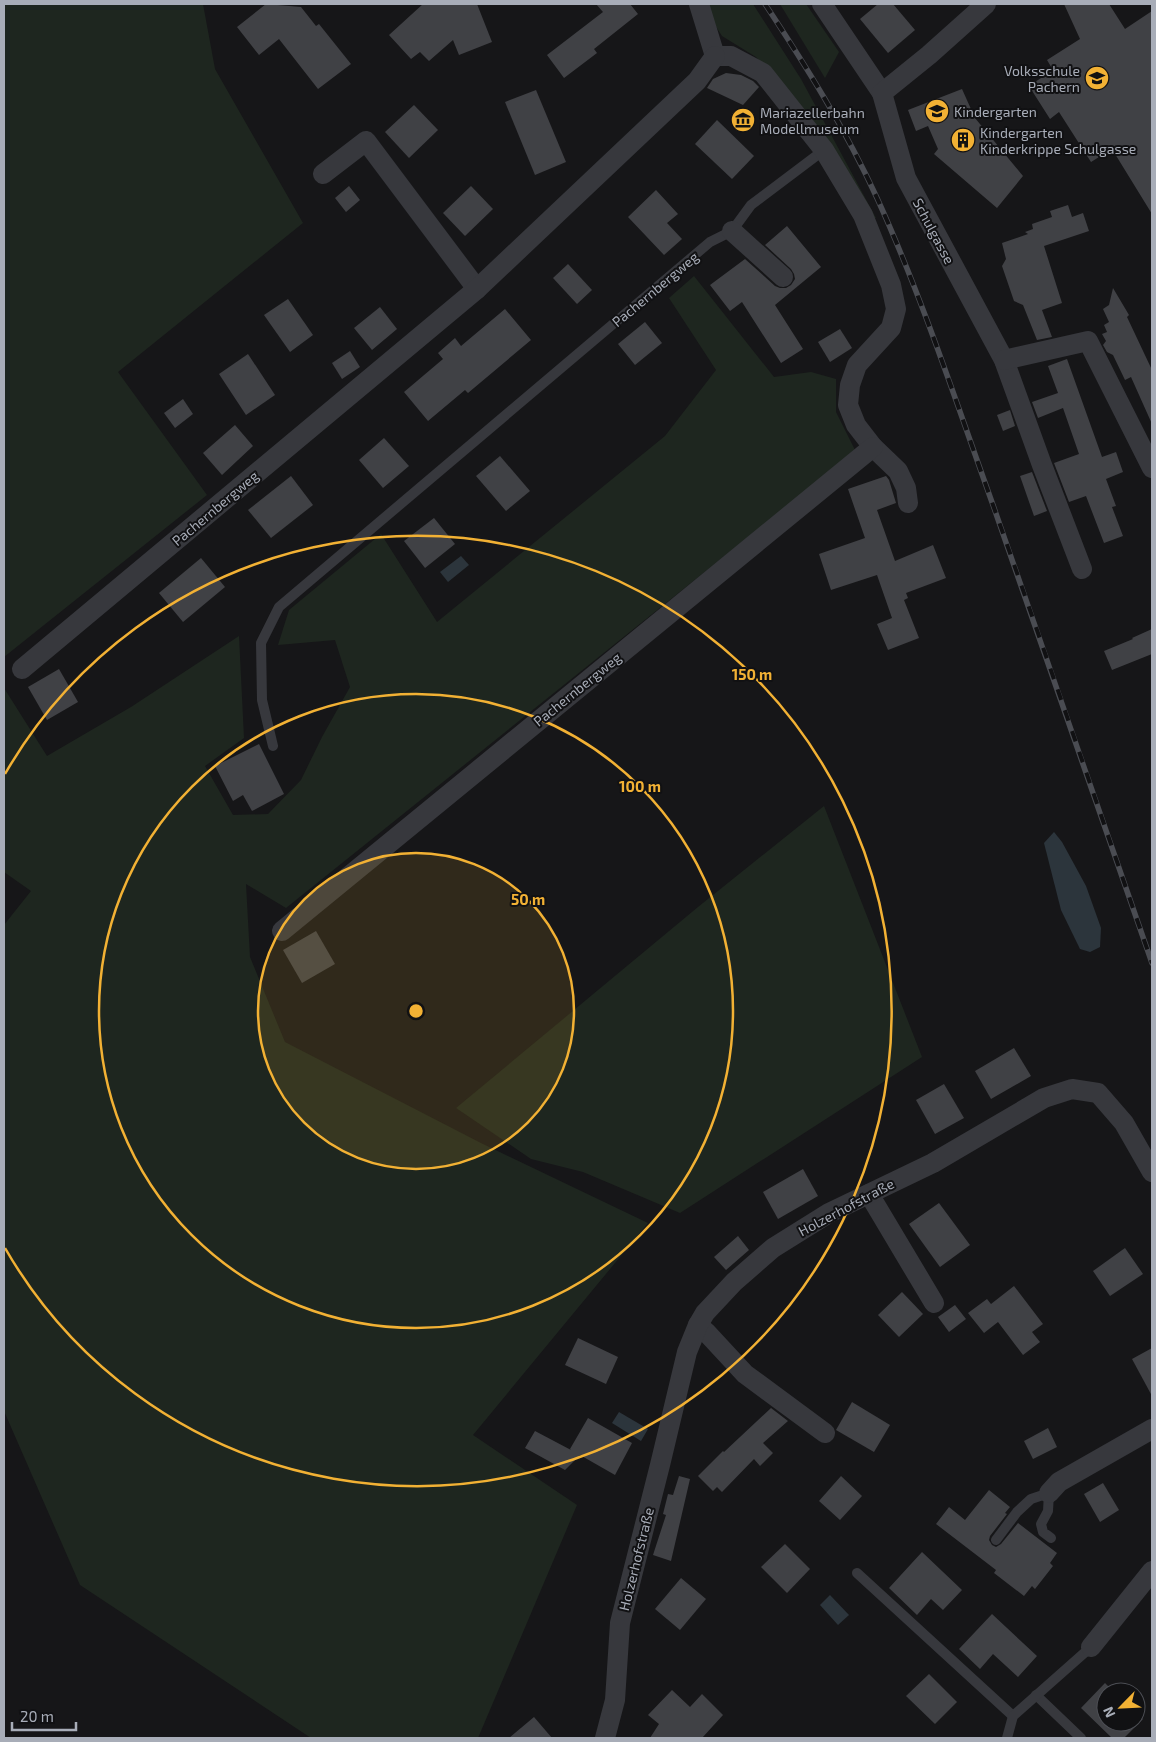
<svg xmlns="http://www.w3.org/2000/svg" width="1156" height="1742" font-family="'Exo 2',sans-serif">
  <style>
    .green { fill: #1e261f }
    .water { fill: #2c353c }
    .building { fill: #404145 }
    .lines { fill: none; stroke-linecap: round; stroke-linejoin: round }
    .service { stroke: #37383d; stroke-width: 10 }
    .minor { stroke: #37383d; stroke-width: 20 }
    .rail-casing { stroke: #4a4c52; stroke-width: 5.5 }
    .rail { stroke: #111113; stroke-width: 4; stroke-dasharray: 11; stroke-linecap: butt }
    .ring { fill: none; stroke: #f2b134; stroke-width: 2.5 }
    .labels { text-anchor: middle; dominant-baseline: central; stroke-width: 4; stroke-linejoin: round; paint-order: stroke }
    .poi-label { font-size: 14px; fill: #a8adb8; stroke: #111113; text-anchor: start }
    .street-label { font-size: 14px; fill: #a8adb8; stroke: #111113 }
    .centre { fill: #f2b134; stroke: #111113; stroke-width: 2.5 }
    .ring-label { font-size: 15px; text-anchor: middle; font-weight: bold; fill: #f2b134; stroke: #111113; stroke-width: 4; stroke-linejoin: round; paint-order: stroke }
  </style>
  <rect width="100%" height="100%" fill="#161618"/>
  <g class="green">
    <path d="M4,4H203L215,69L303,223L118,372L207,495L4,657Z"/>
    <path d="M709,4H753L801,79L876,218L871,219L823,133L756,57L722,36L713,22Z"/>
    <path d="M780,4H806L839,52L825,78Z"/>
    <path d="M694,276L774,377L811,372L836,379V412L857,454L757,530L286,908L246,884L250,957L285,1042L481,1143L648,1223L473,1435L577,1505L478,1738H311L80,1585L4,1411V925L31,891L4,872V688L47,756L131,707L239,636L244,738L205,766L233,815L268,814L301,780L322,737L350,687L335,640L278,645L289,610L381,534L437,622L665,436L716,370L669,298Z"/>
    <path d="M824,806L922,1057L680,1213L583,1172L531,1159L456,1108L698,907Z"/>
  </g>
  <g class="water">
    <path d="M461,556L469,565L448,582L440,572Z"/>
    <path d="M1054,832L1062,842L1086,886L1101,928L1100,947L1090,952L1080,949L1061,910L1044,843Z"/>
    <path d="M619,1412L648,1429L641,1441L612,1423Z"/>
    <path d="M830,1595L849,1615L838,1625L820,1605Z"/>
  </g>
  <g class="building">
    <path d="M266,4L301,7L316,26L319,24L351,64L318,89L279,39L259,55L237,27Z"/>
    <path d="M423,4H477L492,42L459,55L453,40L429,61L420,52L411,59L389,35Z"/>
    <path d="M596,4H630L638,14L594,49L597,53L564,78L547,55L603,12Z"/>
    <path d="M878,4H893L915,30L888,53L860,19Z"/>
    <path d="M1064,4H1109L1125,29L1152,11V214L1112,149L1091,162L1059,112L1050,119L1029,86L1053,70L1047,60L1080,39Z"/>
    <path d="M726,73L741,75L753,81L759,87L743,105L707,88L713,79Z"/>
    <path d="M962,89L975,118L1023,176L997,208L934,154L938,149L928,126L916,131L908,110Z"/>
    <path d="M536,90L566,162L535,175L505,102Z"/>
    <path d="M414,105L438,130L409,158L385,132Z"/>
    <path d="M717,120L754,156L732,179L695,144Z"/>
    <path d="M349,186L360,200L346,212L335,198Z"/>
    <path d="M471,186L493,209L465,236L443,213Z"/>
    <path d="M656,190L678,214L667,223L682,239L664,255L628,217Z"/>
    <path d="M1068,205L1072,217L1083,213L1089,231L1044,246L1062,303L1042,310L1052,337L1037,340L1023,305L1014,301L1002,266L1006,259L1002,243L1028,234L1025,232L1033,229L1032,224L1052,217L1050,211Z"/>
    <path d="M787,226L821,267L775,305L803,349L781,363L742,302L730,311L710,285L745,259L775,286L780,288H786L791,285L795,279L794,274L791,269L765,245Z"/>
    <path d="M568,264L592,290L577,304L553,278Z"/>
    <path d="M1113,288L1129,315L1127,317L1152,370V424L1131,377L1125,380L1113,355L1107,352L1103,345L1106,341L1102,334L1107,332L1104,325L1109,322L1103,309L1109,305Z"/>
    <path d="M288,299L313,335L290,352L264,315Z"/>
    <path d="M380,307L397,329L372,350L354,328Z"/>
    <path d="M505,309L531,340L468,393L465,390L428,421L404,392L443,359L438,353L455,338L461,346Z"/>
    <path d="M645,322L662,343L635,365L618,344Z"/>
    <path d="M840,329L852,348L830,362L818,342Z"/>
    <path d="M350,351L360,367L342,379L332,363Z"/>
    <path d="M248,354L275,395L246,415L219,374Z"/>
    <path d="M1067,359L1102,457L1116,452L1123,472L1106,479L1116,506L1112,507L1123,536L1104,543L1086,496L1069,502L1054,463L1079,454L1063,408L1038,418L1032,402L1058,393L1048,366Z"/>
    <path d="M183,399L193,414L175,428L164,413Z"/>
    <path d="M1010,410L1015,426L1003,431L997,415Z"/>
    <path d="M235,425L253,446L222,475L203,453Z"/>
    <path d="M384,438L409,466L383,488L359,460Z"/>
    <path d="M500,456L530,491L506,511L476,476Z"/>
    <path d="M1032,472L1047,511L1034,516L1020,476Z"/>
    <path d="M291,476L313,505L271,538L248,510Z"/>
    <path d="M886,476L889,480L896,503L877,510L895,561L933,545L946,578L906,593L908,598L904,600L919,638L888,650L877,624L892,618L877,575L831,590L819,554L865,538L848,489Z"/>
    <path d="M434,518L455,544L425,568L404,541Z"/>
    <path d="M201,558L225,587L183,622L159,593Z"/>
    <path d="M1152,629V654L1112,670L1104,651L1133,639L1132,638Z"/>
    <path d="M59,669L78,702L47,720L28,687Z"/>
    <path d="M259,744L284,794L252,811L243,795L233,801L215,766Z"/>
    <path d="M316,931L335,964L302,983L283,950Z"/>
    <path d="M1014,1048L1031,1076L991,1099L975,1071Z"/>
    <path d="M944,1084L964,1118L935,1134L916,1100Z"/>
    <path d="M803,1169L818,1196L778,1219L763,1192Z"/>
    <path d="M939,1203L970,1245L940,1267L909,1224Z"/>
    <path d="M738,1236L749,1250L726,1270L714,1257Z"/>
    <path d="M1125,1248L1143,1274L1110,1296L1093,1271Z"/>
    <path d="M1014,1286L1043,1324L1032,1332L1040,1342L1023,1355L998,1322L984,1333L968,1313L987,1299L991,1304Z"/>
    <path d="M902,1292L923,1314L899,1337L878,1315Z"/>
    <path d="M955,1305L966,1319L949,1332L938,1317Z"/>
    <path d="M578,1338L618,1357L606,1384L565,1365Z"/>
    <path d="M1152,1348V1396L1132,1359Z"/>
    <path d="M852,1402L890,1425L874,1452L836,1430Z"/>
    <path d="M771,1408L788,1421L763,1443L773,1453L760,1466L754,1459L722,1492L717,1487L713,1491L698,1476L723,1451L724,1452Z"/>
    <path d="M588,1418L632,1443L615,1475L580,1455L565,1470L525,1448L535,1431L571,1450L570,1449Z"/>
    <path d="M1048,1428L1057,1447L1033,1459L1024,1441Z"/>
    <path d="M679,1476L690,1479L671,1561L653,1555L666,1515L663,1514L668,1494L673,1495Z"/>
    <path d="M841,1476L862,1496L840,1520L819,1501Z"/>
    <path d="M1103,1483L1119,1510L1100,1522L1084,1494Z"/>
    <path d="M989,1490L1010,1507L1005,1513L1007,1514L990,1536L989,1540L992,1545L996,1547L1001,1544L1018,1523L1057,1553L1050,1563L1053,1566L1035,1589L1032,1586L1024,1596L994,1573L996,1570L936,1524L949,1507L965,1520Z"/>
    <path d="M785,1544L810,1569L787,1593L761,1567Z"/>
    <path d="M922,1552L962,1590L943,1610L931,1599L917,1615L889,1588Z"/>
    <path d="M681,1578L706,1599L680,1630L655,1609Z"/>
    <path d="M992,1614L1037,1656L1018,1677L993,1654L980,1669L959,1649Z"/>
    <path d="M929,1674L957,1702L935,1724L906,1696Z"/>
    <path d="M1105,1683L1114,1692H1106V1722H1136V1713L1143,1719L1124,1738H1112L1081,1708Z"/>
    <path d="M672,1690L690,1707L702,1694L723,1715L702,1738H650L659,1724L648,1715Z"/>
    <path d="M534,1717L552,1738H509Z"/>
  </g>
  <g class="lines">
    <g class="service">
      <path d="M273,746L262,700L261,643L279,607L710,242L732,231L751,205L824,150"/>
      <path d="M996,1540L1017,1512L1031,1499L1049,1493L1048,1511L1041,1524L1043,1532L1051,1538"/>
      <path d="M857,1573L1013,1716"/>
      <path d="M1036,1695L1081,1738"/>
      <path d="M1007,1738L1013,1716L1091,1647"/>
    </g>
    <g class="minor">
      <path d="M699,4L715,56"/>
      <path d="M822,4L882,93"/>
      <path d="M986,4L929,55L882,93L906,178L1004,360L1042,465L1082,569"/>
      <path d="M715,56H731L763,73L824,150L863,215L891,285L896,309L891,328L857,365L850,385L848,405L856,425L873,447L898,471L906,488L908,503"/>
      <path d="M323,174L366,141L477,289"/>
      <path d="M732,231L783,277"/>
      <path d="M1004,360L1088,341L1152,468"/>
      <path d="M22,669L477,289L697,81L715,56"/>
      <path d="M282,931L873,447"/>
      <path d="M869,1194L934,1303"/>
      <path d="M698,1325L707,1333L745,1374L825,1433"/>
      <path d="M1049,1493L1059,1482L1152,1429"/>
      <path d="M1091,1647L1152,1571"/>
      <path d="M605,1738L615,1700L620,1623L660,1465L687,1352L698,1325L705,1313L734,1282L773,1248L829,1213L933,1163L1044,1098L1072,1089L1098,1093L1124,1123L1152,1172"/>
    </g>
    <g class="rail-casing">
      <path id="rail" d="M765,4C806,66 846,130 877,198C922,297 956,402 993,505C1047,657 1099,810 1152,963"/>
    </g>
    <use href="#rail" class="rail"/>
  </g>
  <circle cx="416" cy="1011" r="158" fill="#f2b134" fill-opacity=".12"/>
  <g class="ring">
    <circle cx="416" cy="1011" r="158"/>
    <circle cx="416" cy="1011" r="317"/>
    <path d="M5 774A475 475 0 1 1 5 1248"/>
  </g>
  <defs>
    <g id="school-disc" transform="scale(1.25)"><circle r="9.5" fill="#f2b134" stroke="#111113"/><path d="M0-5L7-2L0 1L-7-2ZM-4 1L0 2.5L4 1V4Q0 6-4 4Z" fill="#111"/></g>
    <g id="museum-disc" transform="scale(1.25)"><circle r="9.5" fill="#f2b134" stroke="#111113"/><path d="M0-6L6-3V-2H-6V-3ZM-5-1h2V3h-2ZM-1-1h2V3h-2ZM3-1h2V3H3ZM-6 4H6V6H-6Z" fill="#111"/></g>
    <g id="building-disc" transform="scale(1.25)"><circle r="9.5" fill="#f2b134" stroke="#111113"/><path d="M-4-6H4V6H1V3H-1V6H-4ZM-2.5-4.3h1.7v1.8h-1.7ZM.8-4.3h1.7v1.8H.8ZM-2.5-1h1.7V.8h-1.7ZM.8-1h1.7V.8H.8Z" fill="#111"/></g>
  </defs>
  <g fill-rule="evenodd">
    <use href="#school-disc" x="1097" y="78"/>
    <use href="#school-disc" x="937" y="111"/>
    <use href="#museum-disc" x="743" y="120"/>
    <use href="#building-disc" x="963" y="140"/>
  </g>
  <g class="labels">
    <g class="poi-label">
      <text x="1080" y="70" text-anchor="end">Volksschule<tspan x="1080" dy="16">Pachern</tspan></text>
      <text x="954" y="111">Kindergarten</text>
      <text x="760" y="112">Mariazellerbahn<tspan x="760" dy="16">Modellmuseum</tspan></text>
      <text x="980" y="132">Kindergarten<tspan x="980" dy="16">Kinderkrippe Schulgasse</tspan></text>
    </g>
    <g class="street-label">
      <text transform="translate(934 231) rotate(62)">Schulgasse</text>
      <text transform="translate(655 289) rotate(-40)">Pachernbergweg</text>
      <text transform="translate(215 508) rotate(-40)">Pachernbergweg</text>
      <text transform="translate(577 689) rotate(-39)">Pachernbergweg</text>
      <text transform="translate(846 1207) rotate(-28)">Holzerhofstraße</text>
      <text transform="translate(636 1559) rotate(-76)">Holzerhofstraße</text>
    </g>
  </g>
  <circle cx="416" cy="1011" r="8" class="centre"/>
  <g class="ring-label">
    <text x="752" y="680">150 m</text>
    <text x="640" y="792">100 m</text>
    <text x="528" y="905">50 m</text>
  </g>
  <rect width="1156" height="1742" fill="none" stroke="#a8adb8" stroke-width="10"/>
  <g transform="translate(1121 1707) rotate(246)"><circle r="24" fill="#111113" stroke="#4d4f55"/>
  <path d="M0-4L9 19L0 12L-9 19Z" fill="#f2b134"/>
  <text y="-8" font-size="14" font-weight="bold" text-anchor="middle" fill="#a8adb8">N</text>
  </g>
  <path d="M12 1722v8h64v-8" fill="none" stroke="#a8adb8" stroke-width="2.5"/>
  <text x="20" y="1722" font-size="15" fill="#a8adb8" stroke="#111113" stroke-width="4" paint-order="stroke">20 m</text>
</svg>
